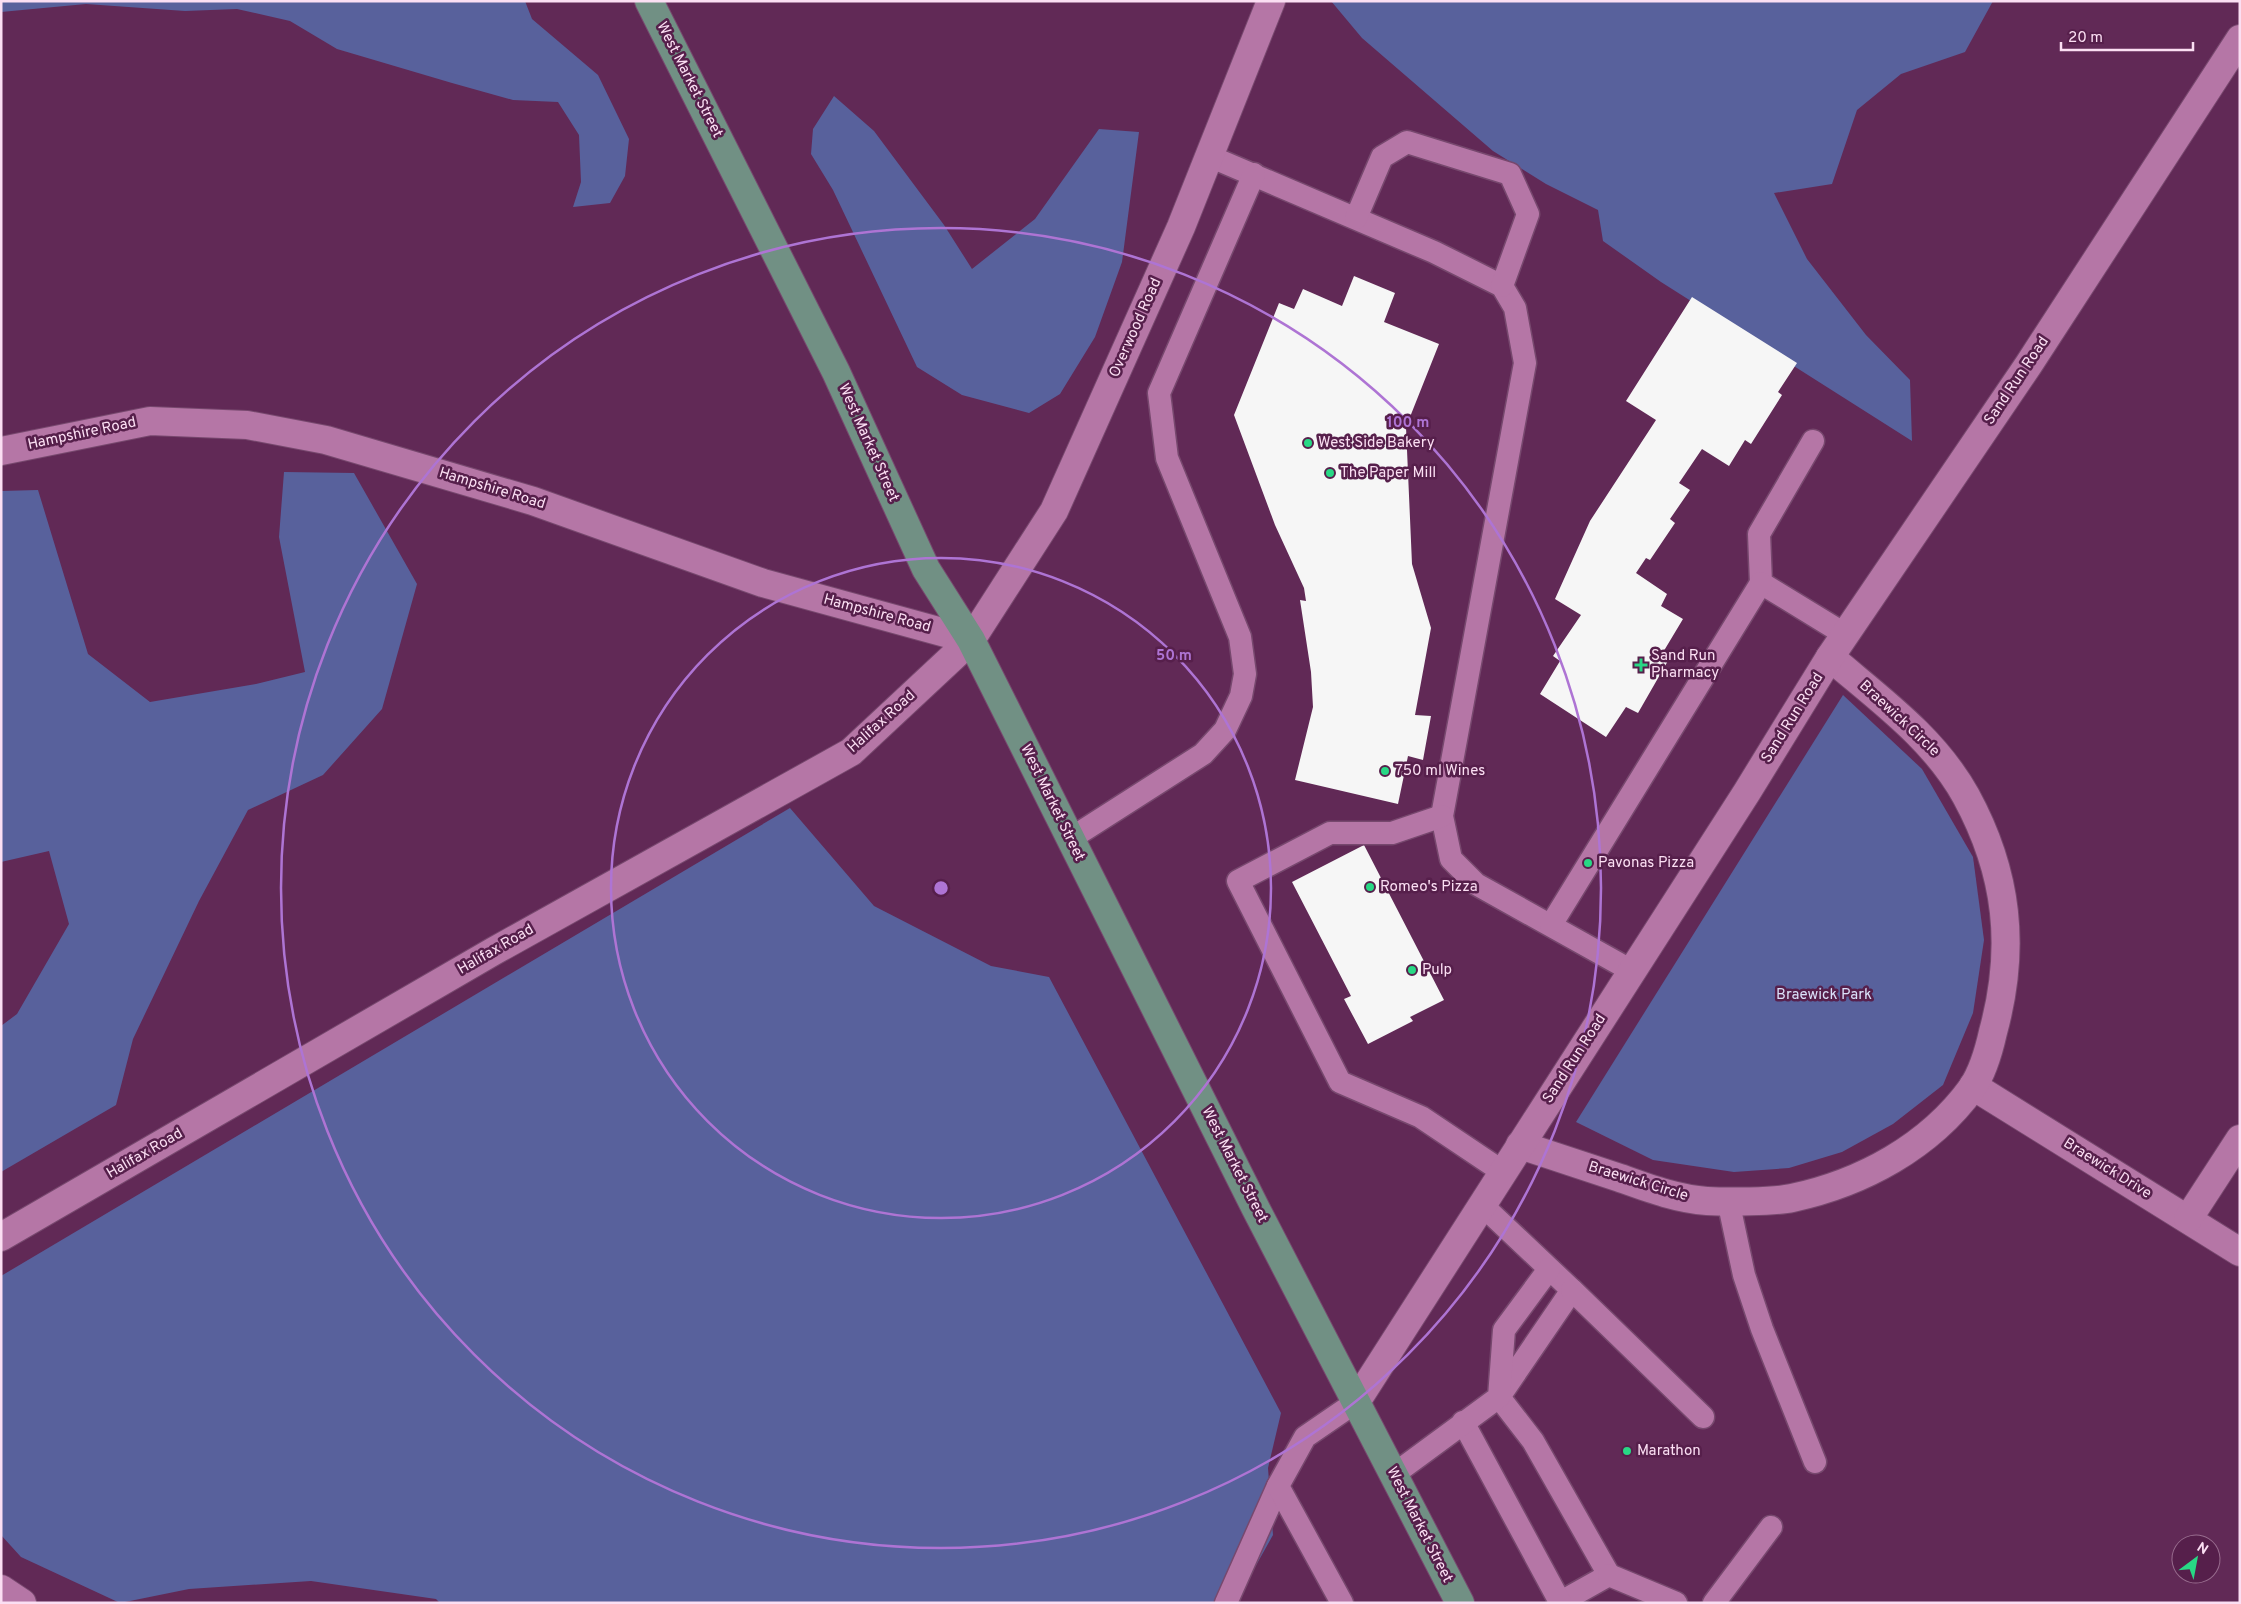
<svg xmlns="http://www.w3.org/2000/svg" width="2241" height="1604" font-family="Overpass,sans-serif">
  <style>
    .green { fill: #58619c }
    .building { fill: #f6f6f6 }
    .lines { fill: none; stroke-linecap: round; stroke-linejoin: round }
    .service-casing { stroke: #77486e; stroke-width: 25 }
    .minor-casing { stroke: #77486e; stroke-width: 30 }
    .tertiary-casing { stroke: #77486e; stroke-width: 30 }
    .primary-casing { stroke: #77486e; stroke-width: 30 }
    .service { stroke: #b576a6; stroke-width: 22 }
    .minor { stroke: #b576a6; stroke-width: 28 }
    .tertiary { stroke: #b576a6; stroke-width: 28 }
    .primary { stroke: #719084; stroke-width: 28 }
    .ring { fill: none; stroke: #ae74d4; stroke-width: 2.5 }
    .poi-dot { fill: #28d885; stroke: #561f4b; stroke-width: 2 }
    .labels { text-anchor: middle; dominant-baseline: central; stroke-width: 5; stroke-linejoin: round; paint-order: stroke }
    .street-label { font-size: 15px; fill: #fbdff3; stroke: #561f4b }
    .poi-label { font-size: 15px; fill: #fbdff3; stroke: #561f4b; text-anchor: start }
    .park-label { font-size: 15px; fill: #dbe1fa; stroke: #561f4b }
    .centre { fill: #ae74d4; stroke: #561f4b; stroke-width: 2.5 }
    .ring-label { font-size: 15px; text-anchor: middle; font-weight: bold; fill: #ae74d4; stroke: #561f4b; stroke-width: 5; stroke-linejoin: round; paint-order: stroke }
  </style>
  <rect width="100%" height="100%" fill="#612956"/>
  <g class="green">
    <path d="M1,1H525L532,19L598,75L629,139L625,176L610,203L573,207L581,182L579,135L558,102L513,100L452,83L337,49L290,21L237,9L185,11L86,4L1,12Z"/>
    <path d="M1331,1H1993L1965,52L1901,74L1857,110L1832,184L1774,193L1807,259L1866,335L1910,380L1912,441L1661,282L1603,241L1598,210L1546,184L1493,151L1362,38Z"/>
    <path d="M834,96L874,131L944,225L972,269L1035,219L1099,129L1139,132L1122,262L1095,337L1060,394L1029,413L962,395L917,367L833,190L811,154L813,129Z"/>
    <path d="M284,472L354,473L417,584L382,709L323,775L248,810L199,901L133,1039L116,1105L1,1172V1026L17,1014L69,924L49,851L1,862V491L38,490L88,654L150,702L256,684L305,672L279,537Z"/>
    <path d="M1843,695L1922,769L1973,857L1984,940L1973,1013L1943,1085L1893,1124L1842,1152L1789,1168L1734,1172L1653,1160L1576,1122Z"/>
    <path d="M790,808L874,906L991,966L1049,977L1281,1413L1268,1468L1273,1535L1235,1603H440L436,1599L311,1581L189,1589L120,1603L21,1557L1,1535V1276Z"/>
  </g>
  <g class="building">
    <path d="M1354,276L1395,293L1384,322L1439,344L1406,427L1412,564L1431,628L1415,715L1431,716L1423,760L1408,756L1398,804L1295,780L1313,707L1311,672L1300,600L1306,601L1304,588L1275,525L1234,415L1279,303L1294,309L1303,289L1342,306Z"/>
    <path d="M1692,297L1797,363L1778,392L1782,395L1751,444L1745,440L1729,466L1702,449L1679,483L1690,490L1670,519L1675,523L1650,560L1646,558L1636,573L1667,594L1661,606L1683,619L1662,654L1669,659L1638,713L1626,707L1606,737L1540,694L1560,661L1553,656L1581,615L1555,599L1590,521L1656,420L1626,401Z"/>
    <path d="M1364,845L1444,1000L1410,1017L1413,1021L1368,1044L1344,999L1351,996L1292,882Z"/>
  </g>
  <g class="lines">
    <g class="service-casing">
      <g id="service">
        <path d="M1209,156L1434,252L1502,286L1515,308L1525,363L1442,816L1451,859L1476,884L1632,971"/>
        <path d="M1356,218L1382,157L1407,142L1510,174L1528,214L1502,286"/>
        <path d="M1813,441L1759,534L1761,583L1846,635"/>
        <path d="M1442,816L1392,833H1330L1238,881L1340,1082L1421,1117L1503,1172"/>
        <path d="M1070,839L1203,754L1225,730L1241,696L1245,674L1240,637L1167,458L1159,393L1254,174"/>
        <path d="M1551,925L1761,583"/>
        <path d="M1728,1200L1744,1275L1762,1329L1815,1462"/>
        <path d="M1482,1205L1572,1290L1499,1397L1533,1441L1609,1575L1559,1603"/>
        <path d="M1572,1290L1703,1417"/>
        <path d="M1463,1422L1560,1602"/>
        <path d="M1393,1475L1499,1397L1504,1330L1549,1269"/>
        <path d="M1609,1575L1676,1603"/>
        <path d="M1226,1603L1278,1486"/>
        <path d="M1342,1603L1278,1486L1305,1437L1356,1402"/>
        <path d="M1714,1603L1771,1527"/>
      </g>
    </g>
    <g class="minor-casing">
      <g id="minor">
        <path d="M1,451L150,421L247,425L326,440L533,501L763,583L971,640L1054,511L1181,227L1271,1"/>
        <path d="M1973,1086L2240,1252"/>
        <path d="M1520,1145C1554,1156 1587,1167 1620,1178C1648,1188 1677,1199 1707,1201C1726,1202 1774,1202 1792,1198C1862,1183 1929,1147 1972,1088C1982,1073 1989,1050 1993,1032C2016,948 2008,873 1966,796C1934,738 1879,699 1830,657"/>
        <path d="M2188,1219L2240,1139"/>
        <path d="M1,1589L22,1603"/>
      </g>
    </g>
    <g class="tertiary-casing">
      <g id="tertiary">
        <path d="M1,1237L494,951L851,752L971,640"/>
        <path d="M1356,1402L1747,792L1830,657L2029,364L2240,39"/>
      </g>
    </g>
    <g class="primary-casing">
      <path id="primary" d="M649,1L836,372L926,569L971,640L1256,1209L1460,1603"/>
    </g>
    <use href="#service" class="service"/>
    <use href="#minor" class="minor"/>
    <use href="#tertiary" class="tertiary"/>
    <use href="#primary" class="primary"/>
  </g>
  <g class="ring">
    <circle cx="941" cy="888" r="330"/>
    <circle cx="941" cy="888" r="660"/>
  </g>
  <g class="poi-dot">
    <circle cx="1308" cy="443" r="5"/>
    <circle cx="1330" cy="473" r="5"/>
    <path d="M1638.5 657.5h5v5h5v5h-5v5h-5v-5h-5v-5h5z"/>
    <circle cx="1385" cy="771" r="5"/>
    <circle cx="1588" cy="863" r="5"/>
    <circle cx="1370" cy="887" r="5"/>
    <circle cx="1412" cy="970" r="5"/>
    <circle cx="1627" cy="1451" r="5"/>
  </g>
  <g class="labels">
    <g class="street-label">
      <text transform="translate(689 80) rotate(63)">West Market Street</text>
      <text transform="translate(1136 328) rotate(-66)">Overwood Road</text>
      <text transform="translate(2017 381) rotate(-56)">Sand Run Road</text>
      <text transform="translate(82 434) rotate(-12)">Hampshire Road</text>
      <text transform="translate(868 443) rotate(66)">West Market Street</text>
      <text transform="translate(492 489) rotate(17)">Hampshire Road</text>
      <text transform="translate(877 614) rotate(15)">Hampshire Road</text>
      <text transform="translate(1793 718) rotate(-58)">Sand Run Road</text>
      <text transform="translate(1899 719) rotate(43)">Braewick Circle</text>
      <text transform="translate(882 722) rotate(-42)">Halifax Road</text>
      <text transform="translate(1052 803) rotate(64)">West Market Street</text>
      <text transform="translate(496 950) rotate(-30)">Halifax Road</text>
      <text transform="translate(1575 1059) rotate(-57)">Sand Run Road</text>
      <text transform="translate(145 1154) rotate(-30)">Halifax Road</text>
      <text transform="translate(1234 1165) rotate(63)">West Market Street</text>
      <text transform="translate(2107 1169) rotate(32)">Braewick Drive</text>
      <text transform="translate(1638 1182) rotate(17)">Braewick Circle</text>
      <text transform="translate(1419 1525) rotate(63)">West Market Street</text>
    </g>
    <g class="poi-label">
      <text x="1318" y="443">West Side Bakery</text>
      <text x="1340" y="473">The Paper Mill</text>
      <text x="1651" y="656">Sand Run<tspan x="1651" dy="17">Pharmacy</tspan></text>
      <text x="1395" y="771">750 ml Wines</text>
      <text x="1598" y="863">Pavonas Pizza</text>
      <text x="1380" y="887">Romeo's Pizza</text>
      <text x="1422" y="970">Pulp</text>
      <text x="1637" y="1451">Marathon</text>
    </g>
    <g class="park-label">
      <text x="1824" y="995">Braewick Park</text>
    </g>
  </g>
  <circle cx="941" cy="888" r="8" class="centre"/>
  <g class="ring-label">
    <text x="1408" y="427">100 m</text>
    <text x="1174" y="660">50 m</text>
  </g>
  <rect width="2241" height="1604" fill="none" stroke="#fbdff3" stroke-width="5"/>
  <g transform="translate(2196 1559) rotate(32)"><circle r="24" fill="#561f4b" stroke="#986c8e"/>
  <path d="M0-4L9 19L0 12L-9 19Z" fill="#28d885"/>
  <text y="-8" font-size="14" font-weight="bold" text-anchor="middle" fill="#fbdff3">N</text>
  </g>
  <path d="M2061 42v8h132v-8" fill="none" stroke="#fbdff3" stroke-width="2.5"/>
  <text x="2068" y="42" font-size="15" fill="#fbdff3" stroke="#561f4b" stroke-width="4" paint-order="stroke">20 m</text>
</svg>
